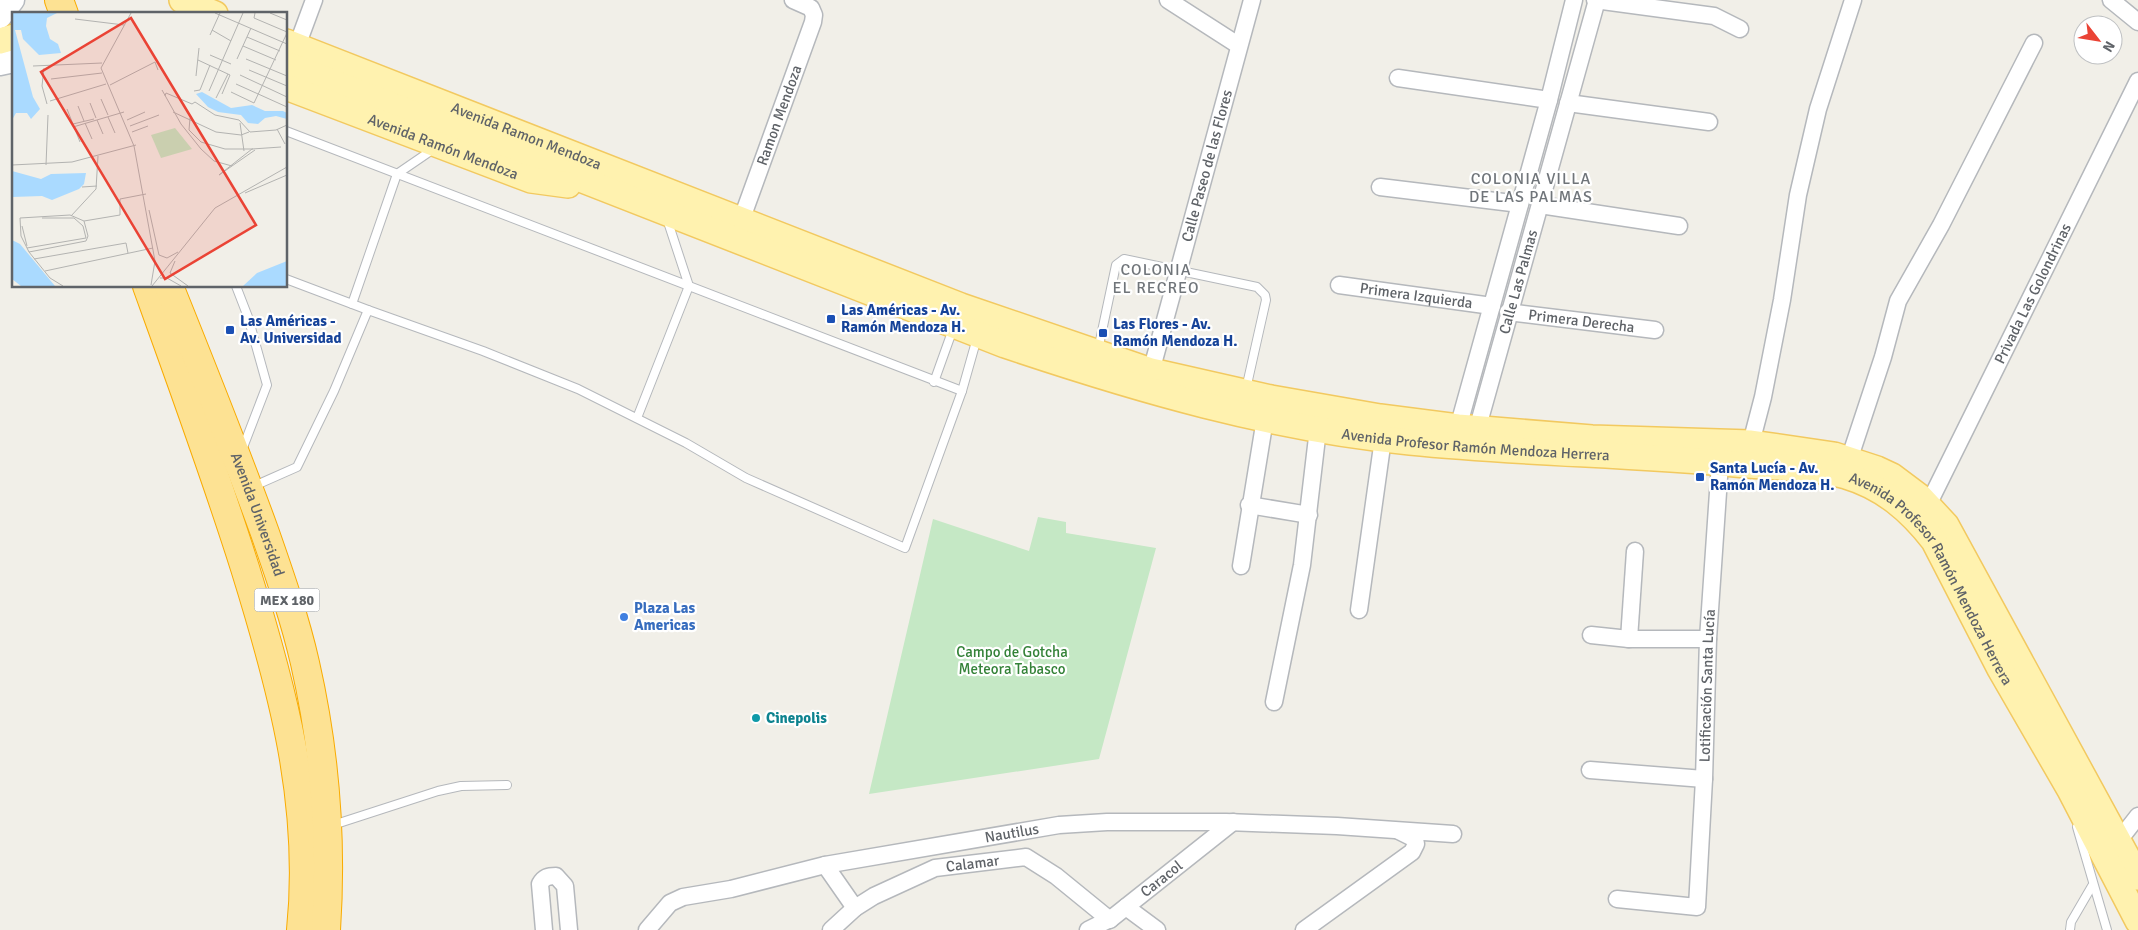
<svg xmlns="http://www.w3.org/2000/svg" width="2138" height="930" font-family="Signika,sans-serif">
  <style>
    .green { fill: #c5e8c5 }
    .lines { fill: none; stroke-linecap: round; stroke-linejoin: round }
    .lane-casing { stroke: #b5b8bc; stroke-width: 10 }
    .street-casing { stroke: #b5b8bc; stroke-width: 19 }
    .secondary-casing { stroke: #b6babf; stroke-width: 25 }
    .primary-casing { stroke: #f2c960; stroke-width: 28 }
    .highway-casing { stroke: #f9ab00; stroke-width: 30 }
    .lane { stroke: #fff; stroke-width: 8 }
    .street { stroke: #fff; stroke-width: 16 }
    .secondary { stroke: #fff; stroke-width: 22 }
    .primary { stroke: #fff2af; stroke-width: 25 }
    .highway { stroke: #fde293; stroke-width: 28 }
    .transit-dot { fill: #1a4fb4; stroke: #fff; stroke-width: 2 }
    .shop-dot { fill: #3f7fe0; stroke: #fff; stroke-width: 2 }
    .culture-dot { fill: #0f9aa8; stroke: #fff; stroke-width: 2 }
    .labels { text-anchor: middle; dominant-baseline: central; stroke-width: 4.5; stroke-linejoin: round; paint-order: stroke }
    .shield { fill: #fff; stroke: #8f9295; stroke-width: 1 }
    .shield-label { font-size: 14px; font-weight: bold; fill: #5f6368 }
    .street-label { font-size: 15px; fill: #5f6368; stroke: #fff }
    .transit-label { font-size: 15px; font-weight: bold; fill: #164399; stroke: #fff; text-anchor: start }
    .shop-label { font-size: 15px; font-weight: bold; fill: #366cbe; stroke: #fff; text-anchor: start }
    .park-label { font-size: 15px; fill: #348238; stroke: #fff }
    .culture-label { font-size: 15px; font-weight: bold; fill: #0d838f; stroke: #fff; text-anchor: start }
    .neighbourhood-label { font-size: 16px; letter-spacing: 1px; fill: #70757a; stroke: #fff }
    .inset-road { fill: none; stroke: #b3b3b1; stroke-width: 1 }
    .view { fill: #ea4335; fill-opacity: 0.15; stroke: #ea4335; stroke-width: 2.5 }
    .inset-edge { fill: none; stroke: #5f6368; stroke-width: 2.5 }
  </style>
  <rect width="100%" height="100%" fill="#f1efe8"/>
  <path class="green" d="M1038,517L1066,522V533L1156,548L1099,759L869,794L933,519L1029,551Z"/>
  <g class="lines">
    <g class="lane-casing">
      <g id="lane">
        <path d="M286,131L962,391"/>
        <path d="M286,279L368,310"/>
        <path d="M236,286L248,317L267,385L242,450"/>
        <path d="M352,304L397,174L435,148"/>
        <path d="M1098,350L1116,265L1124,259L1257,287L1265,295L1266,300L1246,389"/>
        <path d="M934,382L953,329"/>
        <path d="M637,418L689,286L667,219"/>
        <path d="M254,486L297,467L334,391L368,310L483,351L578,389L686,443L746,478L905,548L962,391L977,338"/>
        <path d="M333,825L438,791L461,786L507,785"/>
        <path d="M2077,827L2107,930"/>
        <path d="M2070,930L2071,922L2092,886"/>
      </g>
    </g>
    <g class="street-casing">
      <g id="street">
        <path d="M1168,0L1238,45"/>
        <path d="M1595,0L1714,16L1740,29"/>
        <path d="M2111,0L2138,22"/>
        <path d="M297,46L314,0"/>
        <path d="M1398,78L1549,100"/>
        <path d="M1568,103L1709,122"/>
        <path d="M1380,187L1520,204"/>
        <path d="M1540,205L1679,226"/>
        <path id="s1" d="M738,229L813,22L814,15L811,8L793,0"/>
        <path id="s2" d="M1339,285L1492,306"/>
        <path id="s3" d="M1508,312L1655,330"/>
        <path id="s4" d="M1149,379L1252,0"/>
        <path d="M1456,435L1549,100L1574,0"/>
        <path id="s5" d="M1475,437L1597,0"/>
        <path d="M1751,443L1763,397L1782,300L1798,195L1818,109L1853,0"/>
        <path d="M1849,460L1883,357L1898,301L1941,225L2034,43"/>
        <path d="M1249,505L1309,515"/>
        <path id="s6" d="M1928,505L2138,81"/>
        <path d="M1241,566L1265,419"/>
        <path d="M1359,610L1383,439"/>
        <path d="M1591,635L1629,639H1708"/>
        <path d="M1629,639L1635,551"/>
        <path d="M1274,702L1302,565L1318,429"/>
        <path d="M1590,770L1704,779"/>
        <path d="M2113,848L2138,816"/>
        <path d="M825,865L855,908"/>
        <path id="s7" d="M1617,899L1697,907L1704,779L1708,639L1720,463"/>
        <path d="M1126,907L1157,930"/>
        <path d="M544,930L540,884C544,877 548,876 556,876L565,886L569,930"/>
        <path id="s8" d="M647,930L670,903L683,897L731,889L825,865L1059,825L1107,822H1226L1337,826L1453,834"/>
        <path id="s9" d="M831,930L855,908L874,896L935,868L1026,857L1056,876L1110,920"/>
        <path id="s10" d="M1088,930L1112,918L1233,822"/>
        <path d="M1304,930L1412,852L1416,844L1415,839L1399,831"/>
      </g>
    </g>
    <g class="secondary-casing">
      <g id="secondary">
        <path d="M0,17L13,0"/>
        <path d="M0,64L14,61"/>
      </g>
    </g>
    <g class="primary-casing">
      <g id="primary">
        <path d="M182,0L215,14"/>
        <path d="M0,41L14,37"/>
        <path id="s11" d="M286,42L961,306L1151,371L1271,398L1380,417L1458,427L1592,438L1751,443L1834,455L1877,469L1892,476L1920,497L1946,525L2138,877"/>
        <path id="s12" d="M286,64L1005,345C1136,389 1272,429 1410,442C1518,453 1627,454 1735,464C1769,467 1812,467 1846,476C1883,487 1910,510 1934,541L2000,669L2070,790L2138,921"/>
        <path id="s13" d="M286,87L531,180L568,185"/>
      </g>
    </g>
    <g class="highway-casing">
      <g id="highway">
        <path d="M59,0L64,14"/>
        <path d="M147,286C181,380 215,473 245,568C282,687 314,804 301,930"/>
        <path id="s14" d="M169,286C202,368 235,450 265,533C280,576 295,619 305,663C325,751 332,841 326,930"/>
      </g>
    </g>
    <use href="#lane" class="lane"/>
    <use href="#street" class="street"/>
    <use href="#secondary" class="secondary"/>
    <use href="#primary" class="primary"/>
    <use href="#highway" class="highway"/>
  </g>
  <g class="transit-dot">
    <rect x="826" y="314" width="10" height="10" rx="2.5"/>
    <rect x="225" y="325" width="10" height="10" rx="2.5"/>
    <rect x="1098" y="328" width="10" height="10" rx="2.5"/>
    <rect x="1695" y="472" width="10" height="10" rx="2.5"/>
  </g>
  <circle class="shop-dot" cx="624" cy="617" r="5"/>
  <circle class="culture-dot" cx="756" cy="718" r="5"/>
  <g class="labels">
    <rect class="shield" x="254.5" y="588.5" width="65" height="23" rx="4"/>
    <g class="shield-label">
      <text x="287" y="600">MEX 180</text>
    </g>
    <g class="street-label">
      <text stroke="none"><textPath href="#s1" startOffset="121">Ramon Mendoza</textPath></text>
      <text stroke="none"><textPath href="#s11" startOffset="258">Avenida Ramon Mendoza</textPath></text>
      <text stroke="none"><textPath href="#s13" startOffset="168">Avenida Ramón Mendoza</textPath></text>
      <text stroke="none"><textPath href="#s4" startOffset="221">Calle Paseo de las Flores</textPath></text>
      <text stroke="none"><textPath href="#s5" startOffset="161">Calle Las Palmas</textPath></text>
      <text stroke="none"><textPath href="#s6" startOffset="236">Privada Las Golondrinas</textPath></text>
      <text stroke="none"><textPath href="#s2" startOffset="78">Primera Izquierda</textPath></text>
      <text stroke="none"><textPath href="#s3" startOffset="74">Primera Derecha</textPath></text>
      <text stroke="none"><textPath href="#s12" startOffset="1255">Avenida Profesor Ramón Mendoza Herrera</textPath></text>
      <text stroke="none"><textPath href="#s14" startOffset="245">Avenida Universidad</textPath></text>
      <text stroke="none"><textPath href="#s12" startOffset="1765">Avenida Profesor Ramón Mendoza Herrera</textPath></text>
      <text stroke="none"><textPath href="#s7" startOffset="302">Lotificación Santa Lucía</textPath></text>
      <text stroke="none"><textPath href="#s8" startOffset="385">Nautilus</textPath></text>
      <text stroke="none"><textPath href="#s9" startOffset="160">Calamar</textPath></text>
      <text stroke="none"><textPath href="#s10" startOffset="90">Caracol</textPath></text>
    </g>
    <g class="transit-label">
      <text x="841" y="310">Las Américas - Av.<tspan x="841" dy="17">Ramón Mendoza H.</tspan></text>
      <text x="240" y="321">Las Américas -<tspan x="240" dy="17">Av. Universidad</tspan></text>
      <text x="1113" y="324">Las Flores - Av.<tspan x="1113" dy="17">Ramón Mendoza H.</tspan></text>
      <text x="1710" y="468">Santa Lucía - Av.<tspan x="1710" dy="17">Ramón Mendoza H.</tspan></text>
    </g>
    <g class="shop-label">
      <text x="634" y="608">Plaza Las<tspan x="634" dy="17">Americas</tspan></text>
    </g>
    <g class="park-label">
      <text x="1012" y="652">Campo de Gotcha<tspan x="1012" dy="17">Meteora Tabasco</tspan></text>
    </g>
    <g class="culture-label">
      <text x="766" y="718">Cinepolis</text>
    </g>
    <g class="neighbourhood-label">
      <text x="1531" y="179">COLONIA VILLA<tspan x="1531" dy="18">DE LAS PALMAS</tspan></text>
      <text x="1156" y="270">COLONIA<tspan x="1156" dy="18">EL RECREO</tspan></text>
    </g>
  </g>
  <g transform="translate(12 12)">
    <rect width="275" height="275" fill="#f1efe8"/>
    <path d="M163,116L180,137L149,146L139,123Z" fill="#c5e8c5"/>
    <path d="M0,1H45L35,6L34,14L38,27L46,32L49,41L27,43L11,27L9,18H3L21,85L28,97L19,107L15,101H4L0,108ZM190,80L219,96L240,93L253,99H271L275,101V107L264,104L253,106L246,112L236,111L229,103L206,100L196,95L184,82ZM0,159L29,167L39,162L74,161L72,172L67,177L40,188L30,184L0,185ZM0,228L8,232L43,274H9L0,267ZM275,249V274H231L245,261Z" fill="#aadaff"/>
    <path class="inset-road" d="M119,1L89,56L122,134L143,249L139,273M203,1L275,32M243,1L242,6L275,20M258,1L275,8M63,7L112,13M200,18L219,29M198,23L208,1M235,25L268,39M231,34L264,48M198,43L219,52M225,47L239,16M234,47L275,64M186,48L218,63L210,82M21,54L90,51M32,56L30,74L35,92M237,58L275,74M228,63L275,85M184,64L187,36M39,67L90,61M224,72L275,95M98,73L143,50L146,58M150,78L169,112L189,137L202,149L220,154M182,79L188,78L198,53M197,79L231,1M219,80L242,91L275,21M153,84L154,81L180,92L183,90L203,103L227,108L238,120L264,118L275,113M204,86L216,62M89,87L96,103M38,89L94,72M78,91L84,106M66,94L72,109M55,97L68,130M161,100L204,120L229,123L237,120M96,105L103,121M178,106L177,118L189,130L213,137H241M85,108L91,122M115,108L133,100M73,111L80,127M228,111L232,139M61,112L82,107M118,114L147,103M61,115L112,100M265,117L273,132M120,120L136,114M0,153L60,150L124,133M34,153L36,103M207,163L240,137L269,135M207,163L243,138M70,175L85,174M233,181L275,163M137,198L147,243L155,246L166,240M59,204L84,177L86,144M72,209L108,203V187L134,182M10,214L15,234M15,236L74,226L71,214L62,206H30M17,240L74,229L76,224L72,209L58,203L8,206L9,224L17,240L38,266L51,274M22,247L114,231L116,241M163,249L158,261L176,274M33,259L141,236M148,266H155L169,274M140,274L203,196L275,155"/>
    <path class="view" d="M119,6L244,213L153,267L29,60Z"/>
    <rect width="275" height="275" class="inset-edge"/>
  </g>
  <g transform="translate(2098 40) rotate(121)"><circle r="24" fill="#ffffff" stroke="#bfc1c3"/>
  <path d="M0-4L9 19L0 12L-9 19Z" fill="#ea4335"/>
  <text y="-8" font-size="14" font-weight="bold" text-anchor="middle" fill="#5f6368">N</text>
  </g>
</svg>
